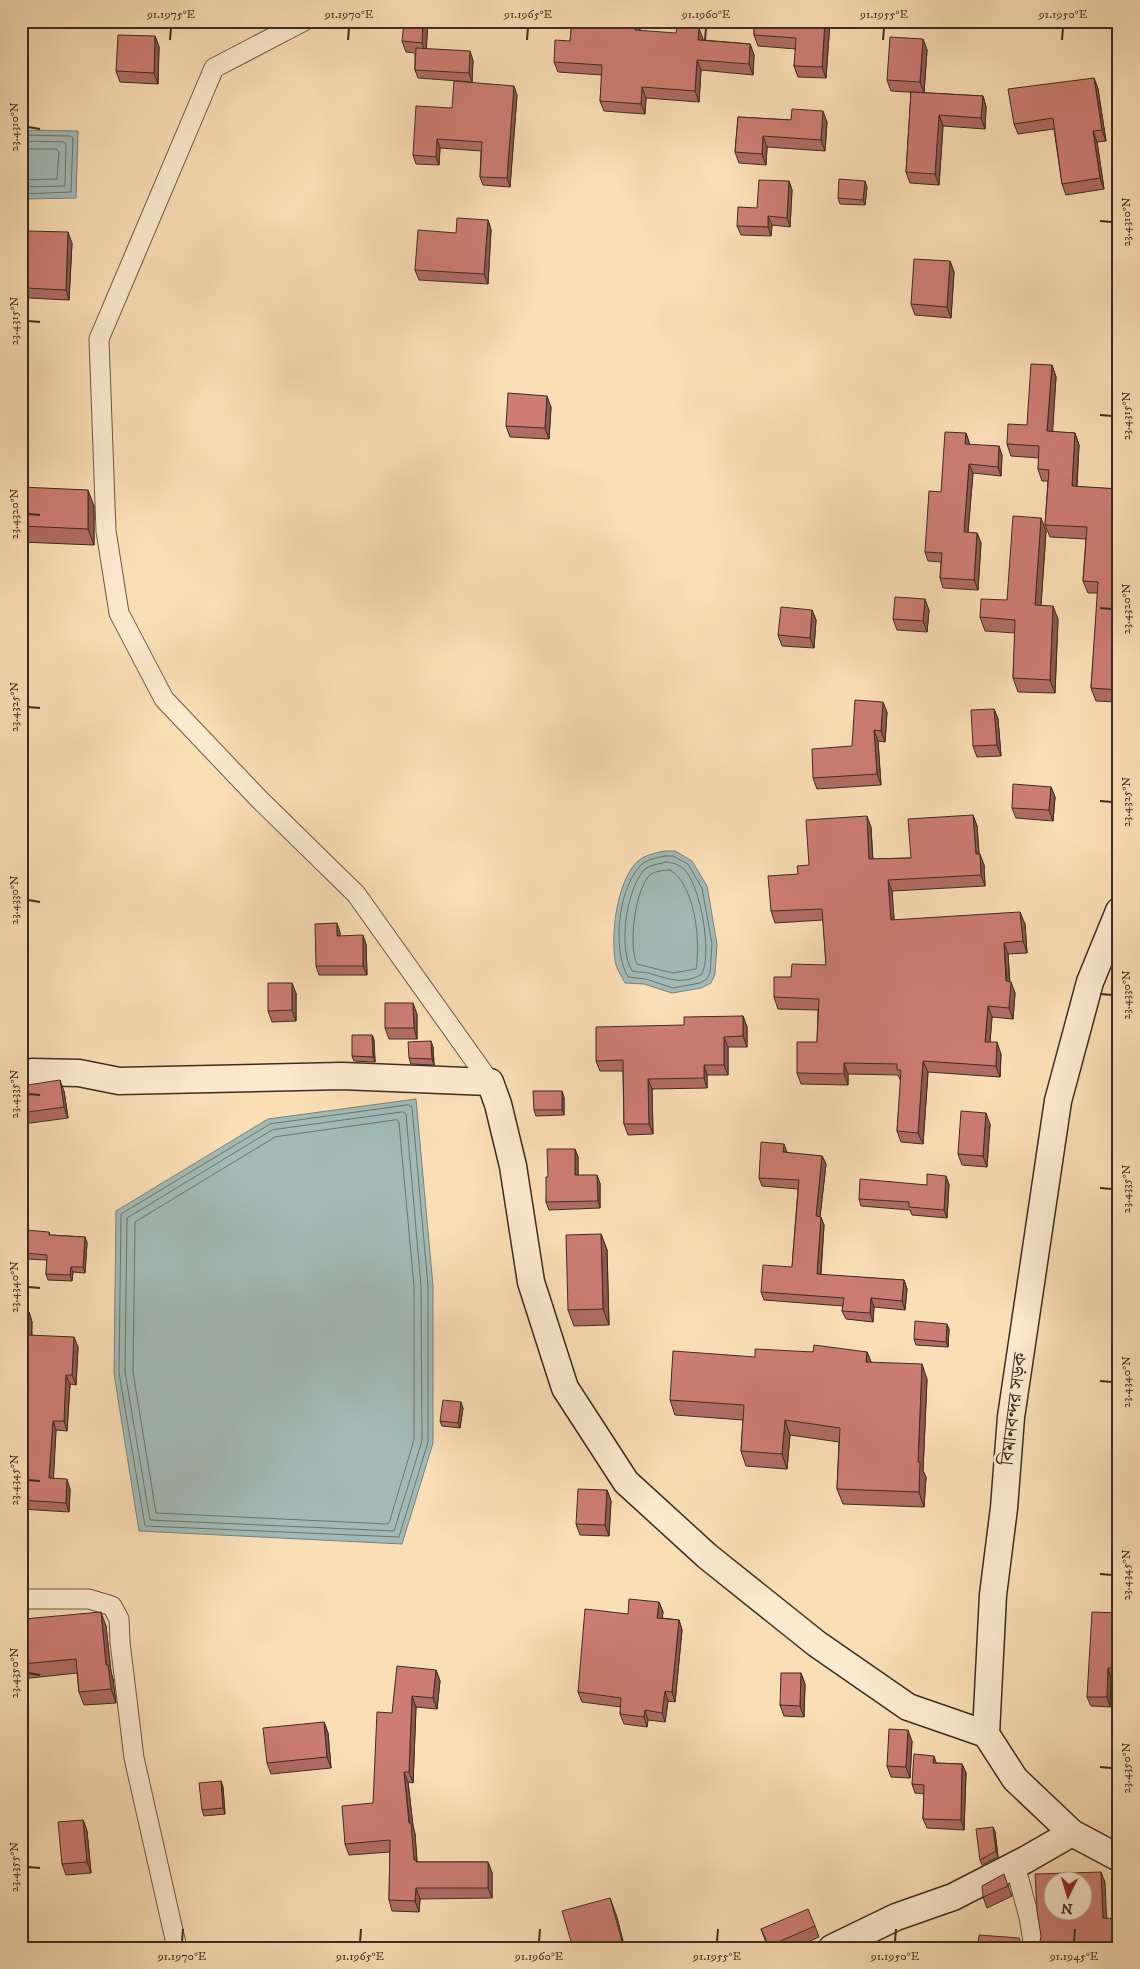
<svg xmlns="http://www.w3.org/2000/svg" width="1140" height="1969" font-family="'IM FELL DW Pica','Noto Serif Bengali',serif">
  <style>
    .water { fill: #a1bab6; stroke: #79817b }
    .lines { fill: none; stroke-linecap: round; stroke-linejoin: round }
    .shore { stroke: #6e736c; stroke-width: 1 }
    .street-casing { stroke: #6c5847; stroke-width: 21 }
    .secondary-casing { stroke: #3c2c22; stroke-width: 29 }
    .street { stroke: #fceacf; stroke-width: 19 }
    .secondary { stroke: #fceacf; stroke-width: 26 }
    .wall { fill: #b06c64; stroke: #3c2c22 }
    .shaded-wall { fill: #905851; stroke: #3c2c22 }
    .building { fill: #cd7d74; stroke: #3c2c22; fill-rule: evenodd }
    .ticks { fill: none; stroke: #3c2c22; stroke-width: 2 }
    .labels { text-anchor: middle; dominant-baseline: central; stroke-width: 5; stroke-linejoin: round; paint-order: stroke }
    .street-label { font-size: 19px; fill: #3c2c22; stroke: #fceacf }
    .neatline { fill: none; stroke: #3c2c22; stroke-width: 2 }
    .ticks-label { font-size: 12px; text-anchor: middle; fill: #3c2c22 }
  </style>
  <rect width="100%" height="100%" fill="#fadeb5"/>
  <filter id="stains"><feTurbulence type="fractalNoise" baseFrequency=".004" numOctaves="4"/><feColorMatrix values="0 0 0 0 .2 0 0 0 0 .09 0 0 0 0 .02 0 0 0 .5 -.17"/></filter>
  <radialGradient id="worn" r=".72"><stop offset=".6" stop-color="#630" stop-opacity="0"/><stop offset="1" stop-color="#630" stop-opacity=".3"/></radialGradient>
  <g class="water">
    <path d="M21,130L78,131L76,198L21,199Z"/>
    <path d="M665,851H675L692,861L707,886L717,944L715,974L711,983L701,988L672,993L644,984L625,983C622,977 618,971 616,965C610,938 616,883 637,862C644,855 655,853 665,851Z"/>
    <path d="M416,1099L433,1286V1443L402,1544L139,1531L114,1373L116,1211L268,1119Z"/>
  </g>
  <g class="lines">
    <g class="shore">
      <path d="M21,135L70,136L73,138L71,192L21,194"/>
      <path d="M21,141L64,142L66,144L65,186L21,187"/>
      <path d="M21,149H56L59,152L57,179L21,180"/>
      <path d="M665,856H673L688,864L702,888L712,944L710,973L707,979L700,983L673,988L646,979L628,977C612,949 618,890 640,866C646,859 657,858 665,856Z"/>
      <path d="M666,862C672,862 679,865 684,869C701,886 712,953 702,974C682,986 667,978 648,973C642,972 637,972 632,971C618,947 626,891 644,870C649,865 659,864 666,862Z"/>
      <path d="M670,870C695,884 701,942 696,969L673,973L637,964C628,946 635,887 651,874C656,871 665,870 670,870Z"/>
      <path d="M409,1105L412,1107L428,1286V1442L399,1537L145,1526L119,1373L121,1214L270,1124Z"/>
      <path d="M403,1112L406,1114L421,1286L422,1441L394,1531L150,1520L125,1372L127,1218L272,1130Z"/>
      <path d="M397,1120L399,1123L414,1286V1440L389,1523L387,1524L156,1513L133,1372L135,1222L275,1137Z"/>
    </g>
    <g class="street-casing">
      <g id="street">
        <path d="M304,21L214,68L99,339L106,531L119,613L164,699L259,799L356,894L490,1082"/>
        <path d="M21,1599H89L112,1606L119,1619L120,1642L134,1758L177,1948"/>
        <path d="M1015,1865L1029,1917L1034,1948"/>
      </g>
    </g>
    <g class="secondary-casing">
      <g id="secondary">
        <path d="M1119,911L1090,982L1058,1101L1011,1417L1004,1508L993,1595L986,1734L1015,1779L1072,1833L1119,1858"/>
        <path d="M21,1075L32,1072L79,1073L119,1081L342,1076L490,1082L498,1104L513,1166L531,1282L565,1388L626,1482L707,1556L817,1644L908,1707L986,1734"/>
        <path d="M832,1948L896,1917L953,1897L1025,1860L1072,1833"/>
      </g>
    </g>
    <use href="#street" class="street"/>
    <use href="#secondary" class="secondary"/>
  </g>
  <g class="wall">
    <path d="M572,21H640V31L703,39V40L750,44L754,55L753,75L701,70L699,102L646,98L645,114L604,111L600,101L602,75L558,72L554,62L570,41Z"/>
    <path d="M754,21H830L826,78L798,77L794,66L796,49L758,46L754,35Z"/>
    <path d="M428,22L426,49L473,60L472,82L418,78L415,70V53L406,52L402,41Z"/>
    <path d="M155,36L159,47L158,84L120,82L116,71Z"/>
    <path d="M923,39L927,50L924,93L891,91L887,80Z"/>
    <path d="M1094,78L1098,89L1106,141L1097,142L1104,189L1066,195L1062,184L1054,129L1018,134L1014,124Z"/>
    <path d="M911,92L983,96L986,107L985,129L943,126L939,185L910,183L906,172Z"/>
    <path d="M517,95L510,187L483,185L480,177L481,151L440,148L439,165L416,164L413,155L452,108Z"/>
    <path d="M738,117L827,122L825,151L767,147L766,165L739,163L735,152Z"/>
    <path d="M789,181L792,190L790,227L772,225L771,236L741,235L737,226Z"/>
    <path d="M867,187L865,205L840,204L838,198Z"/>
    <path d="M488,220L491,230L488,284L419,280L415,270L456,233Z"/>
    <path d="M72,243L69,300L29,298L25,288Z"/>
    <path d="M950,261L954,272L951,318L915,315L911,304Z"/>
    <path d="M1052,365L1056,377L1052,432L1075,433L1079,445L1077,487L1119,489V702L1096,701L1091,688L1098,593H1088L1083,581L1086,539L1050,537L1045,525L1048,481H1042L1038,469L1039,458L1011,456L1007,444L1027,425Z"/>
    <path d="M551,407L549,439L510,437L506,426Z"/>
    <path d="M966,433L969,442V444L1002,455L1001,476L973,473L968,533H977L981,543L978,590L943,588L940,578L941,562L928,561L925,552L941,492Z"/>
    <path d="M21,487L94,506V545L21,542Z"/>
    <path d="M1046,531L1041,605L1058,619L1055,693L1018,692L1013,678L1015,633L985,631L980,617L1007,600Z"/>
    <path d="M812,610L816,620L814,648L782,646L778,635Z"/>
    <path d="M929,610L927,632L897,630L893,619Z"/>
    <path d="M994,709L998,719L1001,756L977,757L973,746Z"/>
    <path d="M887,712L885,742L878,741L881,785L817,789L813,778L852,746Z"/>
    <path d="M1051,787L1055,797L1053,821L1016,818L1012,808Z"/>
    <path d="M973,815L977,826L979,854L984,865L985,886L892,891L894,920L1025,924L1027,953L1008,954L1010,982L1015,993L1013,1019L992,1017L990,1042L1001,1054L1000,1077L928,1072L923,1144L901,1142L897,1131L901,1081L898,1075L848,1074V1085L801,1084L797,1073L817,1042L818,1010L778,1009L774,997L791,977L826,965L823,920L775,923L771,911L809,865L871,827L873,859L911,858Z"/>
    <path d="M340,932V936L366,944L367,975H319L316,966Z"/>
    <path d="M296,993V1021L272,1022L268,1011Z"/>
    <path d="M417,1014V1039H389L385,1028Z"/>
    <path d="M743,1016L747,1027V1047H728V1075H707V1088L652,1089L653,1134L628,1135L624,1124L623,1071H600L596,1061L684,1025Z"/>
    <path d="M372,1035L374,1040L375,1062L354,1061L352,1056Z"/>
    <path d="M433,1047L434,1065L411,1064L409,1058Z"/>
    <path d="M21,1086L64,1091L68,1118L23,1124L21,1118Z"/>
    <path d="M564,1097V1115L536,1116L534,1110Z"/>
    <path d="M990,1124L987,1167L962,1165L958,1154Z"/>
    <path d="M575,1149L578,1157V1175L600,1183V1208L549,1210L546,1202L548,1177Z"/>
    <path d="M787,1153L822,1156L826,1164L820,1217L824,1225L821,1275L904,1280L907,1289L905,1310L874,1307L873,1322L846,1319L842,1311L843,1306L764,1300L761,1292L792,1267L798,1189L762,1186L759,1178Z"/>
    <path d="M949,1184L947,1218L912,1215L910,1210L861,1206L859,1199L927,1185Z"/>
    <path d="M49,1232L50,1235L85,1237L87,1243L85,1273L73,1272L72,1281L48,1280L46,1274L47,1260L26,1259L24,1253Z"/>
    <path d="M601,1234L607,1250L609,1325L574,1326L568,1310Z"/>
    <path d="M21,1312H29L32,1322V1335L78,1347L76,1385L70,1384L67,1431L56,1430L53,1478L70,1489L69,1512L21,1509V1386H25L26,1360L21,1359Z"/>
    <path d="M949,1329L948,1347L916,1345L914,1339Z"/>
    <path d="M813,1352H867L871,1362L927,1379L923,1471L926,1477L924,1507L843,1504L837,1489L839,1442L790,1435L787,1469L746,1466L741,1451L743,1420L675,1415L670,1400L755,1357Z"/>
    <path d="M463,1408L460,1428L442,1426L440,1421Z"/>
    <path d="M607,1490L611,1501L609,1536L580,1535L576,1524Z"/>
    <path d="M659,1602L663,1612L662,1618L679,1620L682,1630L675,1702L668,1701L665,1722L648,1720L647,1727L624,1724L620,1714L621,1707L582,1702L578,1692L628,1614Z"/>
    <path d="M1119,1613V1678L1111,1677L1110,1707L1091,1706L1087,1697Z"/>
    <path d="M21,1624L106,1626L111,1672L113,1679L116,1703L84,1705L79,1692L77,1673L21,1679Z"/>
    <path d="M436,1670L440,1681L437,1709L416,1707L413,1783L408,1782L413,1826L415,1834L417,1862H488L492,1873V1898L420,1899L419,1912L392,1911L389,1900L390,1852L349,1855L345,1844L373,1803L392,1713Z"/>
    <path d="M801,1673L805,1684L804,1717L784,1716L780,1705Z"/>
    <path d="M324,1722L328,1733L331,1768L271,1774L267,1763Z"/>
    <path d="M912,1741L910,1778L891,1777L887,1766Z"/>
    <path d="M936,1763L962,1764L966,1773L964,1830L927,1828L923,1819L924,1794L915,1793L912,1784Z"/>
    <path d="M221,1781L223,1787L225,1814L204,1816L202,1810Z"/>
    <path d="M83,1820L87,1831L91,1873L66,1875L62,1864Z"/>
    <path d="M993,1827L995,1832L998,1857L982,1865L980,1860Z"/>
    <path d="M1008,1885L1012,1896L987,1908L983,1897Z"/>
    <path d="M815,1926L819,1937L794,1948H768L761,1929Z"/>
  </g>
  <g class="shaded-wall">
    <path d="M423,21H428V22L426,54L422,43Z"/>
    <path d="M636,21H640L639,41L635,30Z"/>
    <path d="M825,21H830L826,78L822,67Z"/>
    <path d="M699,28L703,39L702,50L698,40Z"/>
    <path d="M155,36L159,47L158,84L154,73Z"/>
    <path d="M923,39L927,50L924,93L920,82Z"/>
    <path d="M750,44L754,55L753,75L749,64Z"/>
    <path d="M470,51L473,60L472,82L469,73Z"/>
    <path d="M697,60L701,70L699,102L695,91Z"/>
    <path d="M1094,78L1098,89L1106,141L1102,130Z"/>
    <path d="M514,86L517,95L510,187L507,178Z"/>
    <path d="M642,87L646,98L645,114L641,104Z"/>
    <path d="M983,96L986,107L985,129L981,118Z"/>
    <path d="M823,111L827,122L825,151L821,140Z"/>
    <path d="M939,115L943,126L939,185L935,174Z"/>
    <path d="M1093,131L1097,142L1104,189L1100,178Z"/>
    <path d="M763,136L767,147L766,165L762,154Z"/>
    <path d="M437,139L440,148L439,165L436,157Z"/>
    <path d="M789,181L792,190L790,227L787,218Z"/>
    <path d="M865,181L867,187L865,205L863,200Z"/>
    <path d="M768,216L772,225L771,236L768,227Z"/>
    <path d="M488,220L491,230L488,284L484,274Z"/>
    <path d="M68,232L72,243L69,300L66,290Z"/>
    <path d="M950,261L954,272L951,318L947,307Z"/>
    <path d="M1052,365L1056,377L1052,443L1047,431Z"/>
    <path d="M547,396L551,407L549,439L545,428Z"/>
    <path d="M966,433L969,442L968,454L965,444Z"/>
    <path d="M1075,433L1079,445L1076,499L1072,486Z"/>
    <path d="M999,446L1002,455L1001,476L998,467Z"/>
    <path d="M969,464L973,473L967,542L964,532Z"/>
    <path d="M88,490L94,506V545L88,529Z"/>
    <path d="M1041,518L1046,531L1040,619L1035,605Z"/>
    <path d="M977,533L981,543L978,590L974,580Z"/>
    <path d="M925,599L929,610L927,632L923,621Z"/>
    <path d="M1053,606L1058,619L1055,693L1050,680Z"/>
    <path d="M812,610L816,620L814,648L810,638Z"/>
    <path d="M883,702L887,712L885,742L881,731Z"/>
    <path d="M994,709L998,719L1001,756L997,745Z"/>
    <path d="M874,730L878,741L881,785L877,774Z"/>
    <path d="M1051,787L1055,797L1053,821L1049,810Z"/>
    <path d="M973,815L977,826L980,866L976,854Z"/>
    <path d="M867,816L871,827L873,870L869,859Z"/>
    <path d="M980,854L984,865L985,886L981,875Z"/>
    <path d="M888,880L892,891L895,931L891,920Z"/>
    <path d="M1020,912L1025,924L1027,953L1023,941Z"/>
    <path d="M337,923L340,932V945L337,936Z"/>
    <path d="M363,935L366,944L367,975L363,966Z"/>
    <path d="M1004,943L1008,954L1010,989L1011,982L1015,993L1013,1019L1009,1008Z"/>
    <path d="M292,983L296,993V1021L292,1010Z"/>
    <path d="M413,1003L417,1014V1039L414,1028Z"/>
    <path d="M988,1006L992,1017L989,1053L985,1042Z"/>
    <path d="M743,1016L747,1027V1047L743,1036Z"/>
    <path d="M372,1035L374,1040L375,1062L373,1057Z"/>
    <path d="M724,1037L728,1047V1075L724,1065Z"/>
    <path d="M431,1041L433,1047L434,1065L432,1059Z"/>
    <path d="M997,1042L1001,1054L1000,1077L996,1066Z"/>
    <path d="M923,1061L928,1072L923,1144L918,1133Z"/>
    <path d="M844,1063L848,1074V1085L844,1074Z"/>
    <path d="M704,1065L707,1075V1088L704,1078Z"/>
    <path d="M648,1079L652,1089L653,1134L649,1124Z"/>
    <path d="M60,1080L64,1091L68,1118L64,1107Z"/>
    <path d="M562,1091L564,1097V1115L562,1110Z"/>
    <path d="M986,1113L990,1124L987,1167L983,1156Z"/>
    <path d="M784,1144L787,1152H783Z"/>
    <path d="M575,1149L578,1157V1183L575,1175Z"/>
    <path d="M822,1156L826,1164L819,1225L816,1216Z"/>
    <path d="M597,1175L600,1183V1208L598,1201Z"/>
    <path d="M946,1176L949,1184L947,1218L944,1210Z"/>
    <path d="M821,1217L824,1225L820,1283L817,1274Z"/>
    <path d="M601,1234L607,1250L609,1325L603,1309Z"/>
    <path d="M85,1237L87,1243L85,1273L83,1267Z"/>
    <path d="M71,1267L73,1272L72,1281L70,1275Z"/>
    <path d="M904,1280L907,1289L905,1310L902,1301Z"/>
    <path d="M871,1298L874,1307L873,1322L870,1313Z"/>
    <path d="M29,1312L32,1322L30,1360L26,1350Z"/>
    <path d="M947,1324L949,1329L948,1347L946,1342Z"/>
    <path d="M74,1337L78,1347L76,1385L72,1375Z"/>
    <path d="M867,1352L873,1367L866,1362Z"/>
    <path d="M922,1364L927,1379L923,1471L926,1477L924,1507L919,1492L918,1462Z"/>
    <path d="M66,1375L70,1384L67,1431L64,1421Z"/>
    <path d="M461,1402L463,1408L460,1428L458,1423Z"/>
    <path d="M785,1420L790,1435L787,1469L782,1454Z"/>
    <path d="M53,1421L56,1430L53,1488L49,1478Z"/>
    <path d="M67,1479L70,1489L69,1512L66,1503Z"/>
    <path d="M607,1490L611,1501L609,1536L605,1525Z"/>
    <path d="M659,1602L663,1612L661,1628L657,1618Z"/>
    <path d="M101,1612L106,1626L111,1672L113,1679L116,1703L111,1689L106,1665Z"/>
    <path d="M679,1620L682,1630L675,1702L672,1692Z"/>
    <path d="M1108,1668L1111,1677L1110,1707L1107,1697Z"/>
    <path d="M436,1670L440,1681L437,1709L433,1698Z"/>
    <path d="M801,1673L805,1684L804,1717L800,1706Z"/>
    <path d="M665,1691L668,1701L665,1722L662,1713Z"/>
    <path d="M412,1696L416,1707L413,1783L409,1772Z"/>
    <path d="M645,1710L648,1720L647,1727L644,1717Z"/>
    <path d="M324,1722L328,1733L331,1768L327,1757Z"/>
    <path d="M908,1730L912,1741L910,1778L906,1767Z"/>
    <path d="M934,1756L937,1765L933,1763Z"/>
    <path d="M962,1764L966,1773L964,1830L961,1820Z"/>
    <path d="M404,1772L408,1782L413,1826L415,1834L417,1862L414,1860Z"/>
    <path d="M221,1781L223,1787L225,1814L223,1808Z"/>
    <path d="M83,1820L87,1831L91,1873L87,1862Z"/>
    <path d="M993,1827L995,1832L998,1857L996,1851Z"/>
    <path d="M488,1862L492,1873V1898L488,1888Z"/>
    <path d="M1101,1872L1105,1882L1107,1928L1103,1918Z"/>
    <path d="M416,1888L420,1899L419,1912L415,1901Z"/>
    <path d="M610,1898L617,1917L625,1948H624Z"/>
  </g>
  <g class="building">
    <path d="M404,21H423L422,43L402,41Z"/>
    <path d="M572,21H636L635,30L676,33L677,27L699,28L698,40L750,44L749,64L697,60L695,91L642,87L641,104L600,101L602,65L554,62L555,40L570,41Z"/>
    <path d="M754,21H825L822,67L794,66L796,38L754,35Z"/>
    <path d="M118,35L155,36L154,73L116,71Z"/>
    <path d="M890,37L923,39L920,82L887,80Z"/>
    <path d="M416,48L470,51L469,73L415,70Z"/>
    <path d="M1094,78L1102,130L1093,131L1100,178L1062,184L1053,118L1014,124L1008,89Z"/>
    <path d="M454,81L514,86L507,178L480,177L482,142L437,139L436,157L413,155L416,106L452,108Z"/>
    <path d="M911,92L983,96L981,118L939,115L935,174L906,172Z"/>
    <path d="M792,109L823,111L821,140L763,136L762,154L735,152L738,117L791,120Z"/>
    <path d="M839,179L865,181L863,200L838,198Z"/>
    <path d="M759,180L789,181L787,218L768,216V227L737,226L738,207L757,208Z"/>
    <path d="M457,218L488,220L484,274L415,270L418,230L456,233Z"/>
    <path d="M28,231L68,232L66,290L25,288Z"/>
    <path d="M914,259L950,261L947,307L911,304Z"/>
    <path d="M1031,364L1052,365L1047,431L1075,433L1072,486L1119,489V690L1091,688L1098,582L1083,581L1087,527L1045,525L1049,470L1038,469L1039,446L1007,444L1008,424L1027,425Z"/>
    <path d="M508,393L547,396L545,428L506,426Z"/>
    <path d="M945,432L966,433L965,444L999,446L998,467L969,464L964,532L977,533L974,580L940,578L942,553L925,552L929,491L941,492Z"/>
    <path d="M21,487L88,490V529L21,526Z"/>
    <path d="M1013,516L1041,518L1035,605L1053,606L1050,680L1013,678L1015,620L980,617L981,599L1007,600Z"/>
    <path d="M895,597L925,599L923,621L893,619Z"/>
    <path d="M781,607L812,610L810,638L778,635Z"/>
    <path d="M855,700L883,702L881,731L874,730L877,774L813,778L812,749L852,746Z"/>
    <path d="M994,709L997,745L973,746L971,710Z"/>
    <path d="M1013,784L1051,787L1049,810L1012,808Z"/>
    <path d="M973,815L976,854H980L981,875L888,880L891,920L1020,912L1023,941L1004,943L1006,981L1011,982L1009,1008L988,1006L985,1042H997L996,1066L923,1061L918,1133L897,1131L901,1070H897V1064L844,1063V1074L797,1073V1042H817L819,999L774,997V977H791L792,964L826,965L822,909L771,911L768,876L798,874L797,866L809,865L806,820L867,816L869,859L911,858L908,819Z"/>
    <path d="M337,923V936L363,935V966H316L315,924Z"/>
    <path d="M268,983H292V1010L268,1011Z"/>
    <path d="M385,1003H413L414,1028H385Z"/>
    <path d="M743,1016V1036L724,1037V1065H704V1078L648,1079L649,1124H624L623,1060L596,1061V1027L684,1025V1017Z"/>
    <path d="M352,1035H372L373,1057L352,1056Z"/>
    <path d="M431,1041L432,1059L409,1058L408,1042Z"/>
    <path d="M60,1080L64,1107L21,1113V1086Z"/>
    <path d="M533,1091H562V1110H534Z"/>
    <path d="M961,1111L986,1113L983,1156L958,1154Z"/>
    <path d="M761,1142L784,1144L783,1152L822,1156L816,1216L821,1217L817,1274L904,1280L902,1301L871,1298L870,1313L842,1311L844,1298L761,1292L763,1265L792,1267L799,1180L759,1178Z"/>
    <path d="M547,1149H575V1175H597L598,1201L546,1202V1177H548Z"/>
    <path d="M927,1174L946,1176L944,1210L909,1207V1202L859,1199L860,1179L927,1185Z"/>
    <path d="M26,1230L49,1232V1235L85,1237L83,1267H71L70,1275L46,1274L47,1255L24,1253Z"/>
    <path d="M601,1234L603,1309L568,1310L566,1235Z"/>
    <path d="M21,1312H29L26,1350H21Z"/>
    <path d="M915,1321L947,1324L946,1342L914,1339Z"/>
    <path d="M28,1335L74,1337L72,1375H66L64,1421H53L49,1478L67,1479L66,1503L21,1500V1386H25Z"/>
    <path d="M814,1345L867,1352L866,1362L922,1364L918,1462H920L919,1492L837,1489L840,1428L785,1420L782,1454L741,1451L744,1405L670,1400L673,1351L755,1357V1349L813,1352Z"/>
    <path d="M443,1400L461,1402L458,1423L440,1421Z"/>
    <path d="M578,1489L607,1490L605,1525L576,1524Z"/>
    <path d="M629,1599L659,1602L657,1618L679,1620L672,1692L665,1691L662,1713L645,1710L644,1717L620,1714L621,1698L578,1692L585,1609L628,1614Z"/>
    <path d="M101,1612L106,1665H108L111,1689L79,1692L76,1659L21,1664V1624H25L24,1619Z"/>
    <path d="M1092,1612L1119,1613V1668H1108L1107,1697H1087Z"/>
    <path d="M397,1666L436,1670L433,1698L412,1696L409,1772H404L409,1823H411L414,1860H416V1862H488V1888H416L415,1901L389,1900L390,1840L345,1844L342,1806L373,1803L377,1712L392,1713Z"/>
    <path d="M781,1673H801L800,1706L780,1705Z"/>
    <path d="M324,1722L327,1757L267,1763L263,1728Z"/>
    <path d="M889,1729L908,1730L906,1767L887,1766Z"/>
    <path d="M914,1754L934,1756L933,1763L962,1764L961,1820L923,1819L924,1785L912,1784Z"/>
    <path d="M221,1781L223,1808L202,1810L199,1783Z"/>
    <path d="M83,1820L87,1862L62,1864L58,1822Z"/>
    <path d="M993,1827L996,1851L980,1860L976,1829Z"/>
    <path d="M1101,1872L1103,1918L1119,1919V1948H1034L1038,1945L1039,1947L1041,1936L1037,1911L1035,1874ZM1052,1882H1082V1912H1052Z"/>
    <path d="M1004,1874L1008,1886L983,1897L982,1886Z"/>
    <path d="M610,1898L624,1948H573L562,1911Z"/>
    <path d="M808,1909L815,1926L769,1946L761,1929Z"/>
    <path d="M979,1935L1019,1938L1021,1944L1026,1948H978Z"/>
  </g>
  <path class="ticks" d="M170,40L171,28M348,40L349,28M527,40L528,28M705,40L706,28M883,40L884,28M1062,40L1063,28M28,127L40,129M1100,221L1112,222M28,321L40,322M1100,415L1112,416M28,514L40,515M1100,608L1112,609M28,707L40,708M1100,801L1112,802M28,900L40,902M1100,994L1112,995M28,1094L40,1095M1100,1188L1112,1189M28,1287L40,1288M1100,1381L1112,1382M28,1480L40,1481M1100,1574L1112,1575M28,1673L40,1675M1100,1767L1112,1768M28,1867L40,1868M182,1942L183,1929M360,1942L361,1929M539,1942L540,1929M717,1942L718,1929M895,1942L896,1929M1074,1942L1075,1929"/>
  <g class="labels">
    <g class="street-label">
      <text transform="translate(1014 1409) rotate(-83)">বিমানবন্দর সড়ক</text>
    </g>
  </g>
  <rect width="1140" height="1969" fill="none" stroke="#fadeb5" stroke-width="55"/>
  <g transform="translate(1068 1896) rotate(185)"><circle r="24" fill="#fceacf" stroke="#af9e8a"/>
  <path d="M0-4L9 19L0 12L-9 19Z" fill="#8f2418"/>
  <text y="-8" font-size="14" font-weight="bold" text-anchor="middle" fill="#3c2c22">N</text>
  </g>
  <rect x="28" y="28" width="1084" height="1914" class="neatline"/>
  <g class="ticks-label">
    <text x="171" y="18">91.1975°E</text>
    <text x="349" y="18">91.1970°E</text>
    <text x="528" y="18">91.1965°E</text>
    <text x="706" y="18">91.1960°E</text>
    <text x="884" y="18">91.1955°E</text>
    <text x="1063" y="18">91.1950°E</text>
    <text transform="translate(14 127) rotate(-90)" y="4">23.4310°N</text>
    <text transform="translate(1126 222) rotate(-90)" y="4">23.4310°N</text>
    <text transform="translate(14 321) rotate(-90)" y="4">23.4315°N</text>
    <text transform="translate(1126 416) rotate(-90)" y="4">23.4315°N</text>
    <text transform="translate(14 514) rotate(-90)" y="4">23.4320°N</text>
    <text transform="translate(1126 609) rotate(-90)" y="4">23.4320°N</text>
    <text transform="translate(14 707) rotate(-90)" y="4">23.4325°N</text>
    <text transform="translate(1126 802) rotate(-90)" y="4">23.4325°N</text>
    <text transform="translate(14 900) rotate(-90)" y="4">23.4330°N</text>
    <text transform="translate(1126 995) rotate(-90)" y="4">23.4330°N</text>
    <text transform="translate(14 1094) rotate(-90)" y="4">23.4335°N</text>
    <text transform="translate(1126 1189) rotate(-90)" y="4">23.4335°N</text>
    <text transform="translate(14 1287) rotate(-90)" y="4">23.4340°N</text>
    <text transform="translate(1126 1382) rotate(-90)" y="4">23.4340°N</text>
    <text transform="translate(14 1480) rotate(-90)" y="4">23.4345°N</text>
    <text transform="translate(1126 1575) rotate(-90)" y="4">23.4345°N</text>
    <text transform="translate(14 1673) rotate(-90)" y="4">23.4350°N</text>
    <text transform="translate(1126 1768) rotate(-90)" y="4">23.4350°N</text>
    <text transform="translate(14 1867) rotate(-90)" y="4">23.4355°N</text>
    <text x="182" y="1960">91.1970°E</text>
    <text x="360" y="1960">91.1965°E</text>
    <text x="539" y="1960">91.1960°E</text>
    <text x="717" y="1960">91.1955°E</text>
    <text x="895" y="1960">91.1950°E</text>
    <text x="1074" y="1960">91.1945°E</text>
  </g>
  <rect width="100%" height="100%" filter="url(#stains)"/>
  <rect width="100%" height="100%" fill="url(#worn)"/>
</svg>
